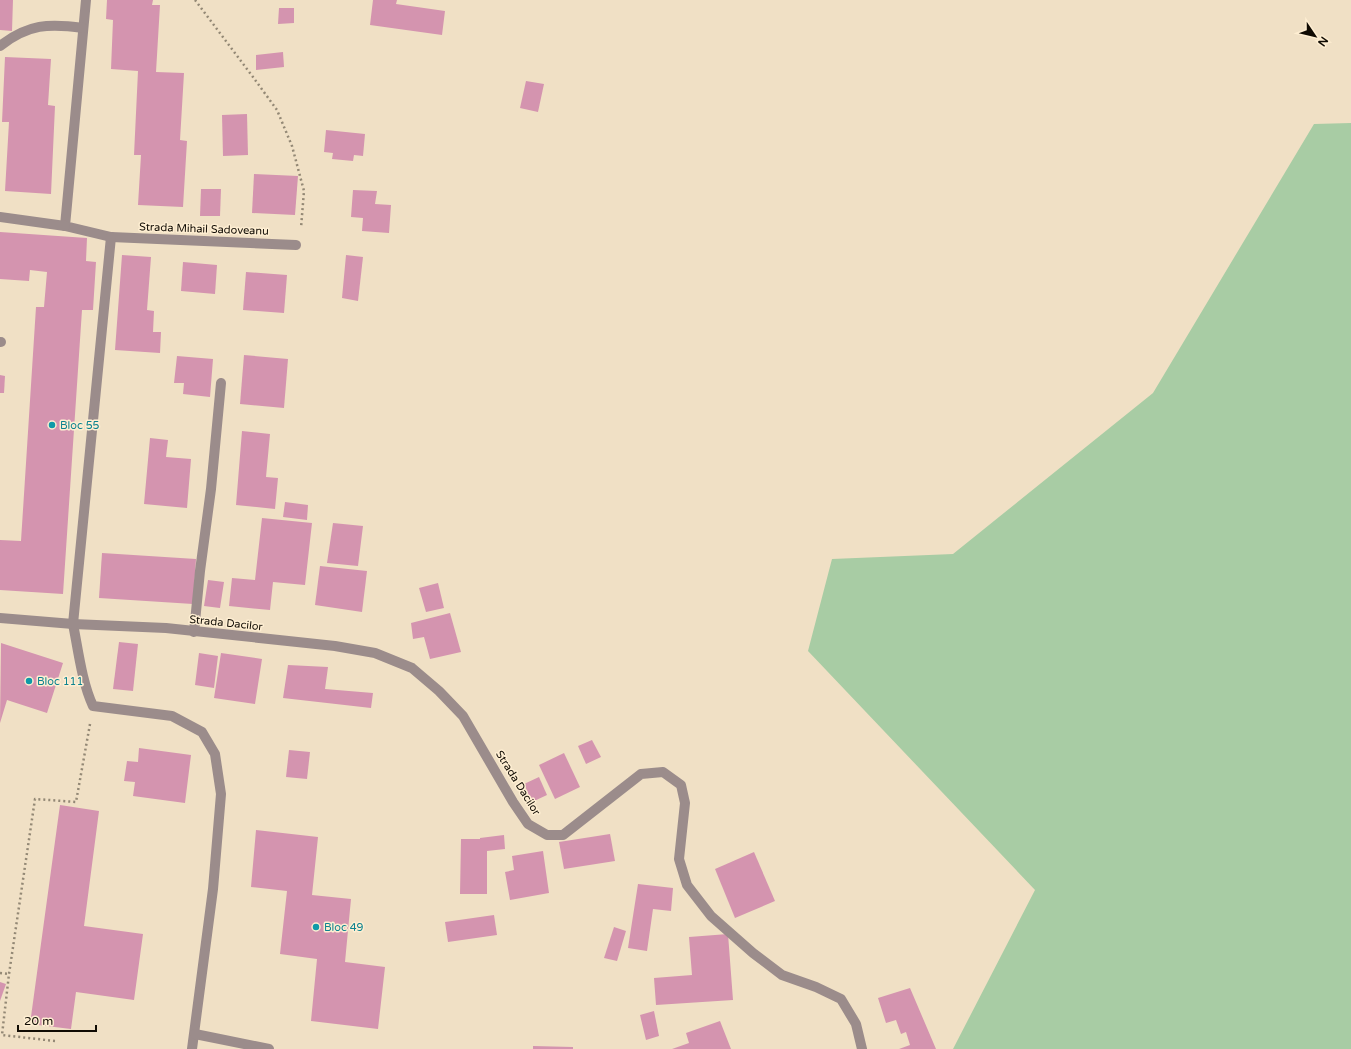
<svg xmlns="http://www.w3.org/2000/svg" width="1351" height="1049" font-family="'Varela Round',sans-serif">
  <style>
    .green { fill: #a8cca4 }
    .building { fill: #d494af }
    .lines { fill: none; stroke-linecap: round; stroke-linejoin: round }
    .path { stroke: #938875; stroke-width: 2.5; stroke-dasharray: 2 3; stroke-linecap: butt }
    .street { stroke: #9b8c8b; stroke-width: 10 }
    .culture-dot { fill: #0f9aa8; stroke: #feeed2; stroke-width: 1.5 }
    .labels { text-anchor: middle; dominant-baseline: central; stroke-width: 3; stroke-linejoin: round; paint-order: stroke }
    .street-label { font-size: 11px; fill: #100b03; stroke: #feeed2 }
    .culture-label { font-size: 11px; fill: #0d838f; stroke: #feeed2; text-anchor: start }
  </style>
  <rect width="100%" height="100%" fill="#f0e0c5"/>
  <path class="green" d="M1351,123V1049H953L1035,890L808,651L832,559L953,554L1153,393L1314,124Z"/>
  <g class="building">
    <path d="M0,0H13L12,31L0,30Z"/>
    <path d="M107,0H153L152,5H160L156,72L184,73L180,140L187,141L183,207L138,205L141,155H134L138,71L111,69L113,20L106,19Z"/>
    <path d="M373,0H397L396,4L445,11L442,35L370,25Z"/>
    <path d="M279,8H294V23L278,24Z"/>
    <path d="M283,52L284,67L256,70V55Z"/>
    <path d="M5,57L51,59L48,105L55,106L51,194L5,191L9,122H2Z"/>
    <path d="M526,81L544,84L538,112L520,108Z"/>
    <path d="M247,114L248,155L223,156L222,115Z"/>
    <path d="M326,130L365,134L363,156L354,155L353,161L332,159L333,153L324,152Z"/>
    <path d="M254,174L298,176L295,215L252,213Z"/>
    <path d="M201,189H221L220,216H200Z"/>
    <path d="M353,190L377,191L375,204L391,205L389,233L362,231L363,218L351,217Z"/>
    <path d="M0,232L87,238L86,261L96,262L93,310H82L63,594L0,590V540L21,541L36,307H44L47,272L30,270L29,281L0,279Z"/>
    <path d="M122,255L151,257L147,310L154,311L153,332H161L160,353L115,350Z"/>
    <path d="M346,255L363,257L358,301L342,298Z"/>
    <path d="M183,262L217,265L215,294L181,291Z"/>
    <path d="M246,272L287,275L284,313L243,310Z"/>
    <path d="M244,355L288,359L284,408L240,404Z"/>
    <path d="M177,356L213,359L210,397L183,394L184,383H174Z"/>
    <path d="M0,375L5,376L4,393H0Z"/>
    <path d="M242,431L270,434L266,477L278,478L275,509L236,505Z"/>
    <path d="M150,438L168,440L166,457L191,459L187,508L144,504Z"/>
    <path d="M285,502L308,505L307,520L283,517Z"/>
    <path d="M262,518L312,523L305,585L273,582L270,610L229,606L232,578L255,580Z"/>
    <path d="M333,523L363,526L358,566L327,563Z"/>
    <path d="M102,553L196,559L193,604L99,598Z"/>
    <path d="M320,566L367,571L362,612L315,605Z"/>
    <path d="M208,580L224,582L220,608L204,606Z"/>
    <path d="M438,583L444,608L426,612L419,588Z"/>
    <path d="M450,613L461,652L430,659L424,637L413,639L411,623Z"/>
    <path d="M119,642L138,644L133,691L113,689Z"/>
    <path d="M1,643L63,663L47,713L7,700L0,723Z"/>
    <path d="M199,653L218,656L214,688L195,685Z"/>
    <path d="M221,653L262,659L255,704L214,698Z"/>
    <path d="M288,665L328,667L325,689L373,693L371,708L283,698Z"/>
    <path d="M592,740L601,757L586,764L578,746Z"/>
    <path d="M139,748L191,755L185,803L133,796L135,782L124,781L127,761L138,762Z"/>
    <path d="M289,750L310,752L307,779L286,777Z"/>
    <path d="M564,753L580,787L555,799L539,765Z"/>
    <path d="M539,777L547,795L532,802L524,784Z"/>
    <path d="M60,805L99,811L84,926L143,934L134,1000L76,992L71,1029L30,1024Z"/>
    <path d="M256,830L318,837L312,895L351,899L345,962L385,967L378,1029L311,1021L317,959L280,954L287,891L251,887Z"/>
    <path d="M610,834L615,861L564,869L559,842Z"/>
    <path d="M504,835L505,849L487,851V894H460L461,839H480V838Z"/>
    <path d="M543,851L549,893L510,900L505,872L514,870L512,856Z"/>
    <path d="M754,852L775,901L735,918L715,869Z"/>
    <path d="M638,884L673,888L671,911L653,909L647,951L628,948Z"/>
    <path d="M494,915L497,935L448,942L445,922Z"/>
    <path d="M614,927L626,931L617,961L604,958Z"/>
    <path d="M728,934L733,1000L656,1005L654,978L692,975L689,937Z"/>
    <path d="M0,982L6,984L0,1001Z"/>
    <path d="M910,988L936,1049H899L910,1045L906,1032L901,1034L896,1020L886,1023L878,998Z"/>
    <path d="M654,1011L659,1036L646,1040L640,1015Z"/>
    <path d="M720,1021L731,1049H672L689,1043L686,1033Z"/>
    <path d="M533,1046L573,1047V1049H533Z"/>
  </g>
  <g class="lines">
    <g class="path">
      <path d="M195,0L253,77L277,110L292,146L304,191L301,228"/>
      <path d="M0,973L9,974"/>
      <path d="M55,1041L2,1035L9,974L35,799L76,802L90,724"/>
    </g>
    <g class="street">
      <path d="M86,0L65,226L111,237L296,245"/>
      <path d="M0,46C28,24 49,23 83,28"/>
      <path d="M0,217L65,226"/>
      <path d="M111,237L73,624C78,649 82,683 93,706L172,716L202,732L215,754L221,794L213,889L192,1049"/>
      <path d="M0,342H1"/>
      <path d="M0,618L73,624L166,628L335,646L375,653L412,668L439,691L463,716L513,802L528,824L547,835H563L641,774L663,772L681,785L685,803L679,859L687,885L711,916L753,953L782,975L816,987L841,999L856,1024L862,1049"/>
      <path d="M194,632L200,571L211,489L221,383"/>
      <path d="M195,1034L269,1049"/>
    </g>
  </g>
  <g class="culture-dot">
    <circle cx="52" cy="425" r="4"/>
    <circle cx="29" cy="681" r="4"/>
    <circle cx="316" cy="927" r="4"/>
  </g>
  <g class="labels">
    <g class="street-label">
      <text transform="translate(204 229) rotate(2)">Strada Mihail Sadoveanu</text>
      <text transform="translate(226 623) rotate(6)">Strada Dacilor</text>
      <text transform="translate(518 783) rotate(58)">Strada Dacilor</text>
    </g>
    <g class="culture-label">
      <text x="60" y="425">Bloc 55</text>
      <text x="37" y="681">Bloc 111</text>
      <text x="324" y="927">Bloc 49</text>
    </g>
  </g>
  <g transform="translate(1315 36) rotate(125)" stroke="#feeed2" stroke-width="3" paint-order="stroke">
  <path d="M0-3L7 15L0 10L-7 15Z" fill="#100b03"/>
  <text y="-6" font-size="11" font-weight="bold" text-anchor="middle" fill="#100b03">N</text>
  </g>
  <path d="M18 1025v6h78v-6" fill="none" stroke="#100b03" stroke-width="2"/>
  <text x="24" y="1025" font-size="12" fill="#100b03" stroke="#feeed2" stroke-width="3" paint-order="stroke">20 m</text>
</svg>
